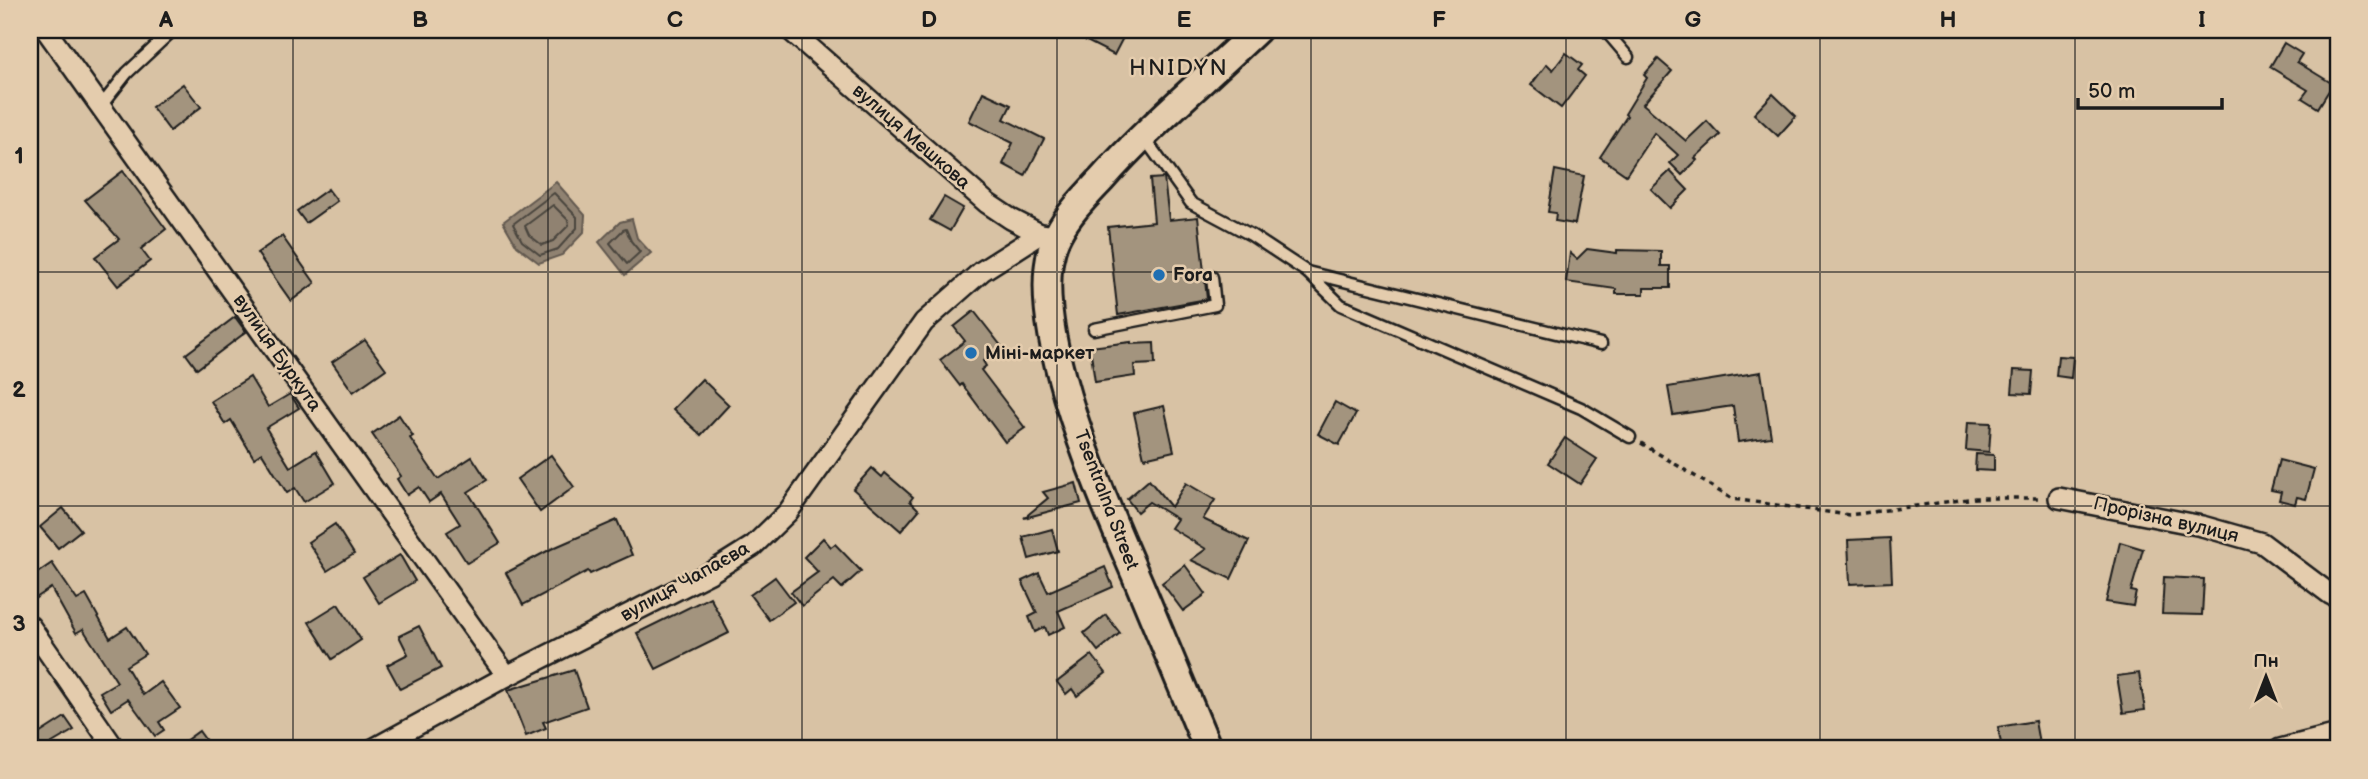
<svg xmlns="http://www.w3.org/2000/svg" width="2368" height="779" font-family="'Balsamiq Sans',sans-serif">
  <style>
    .water { fill: #908271; stroke: #62594f; stroke-width: 2 }
    .lines { fill: none; stroke-linecap: round; stroke-linejoin: round }
    .shore { stroke: #4a453e; stroke-width: 2 }
    .building { fill: #a3947e; stroke: #1c1c1c; stroke-width: 2 }
    .lane-casing { stroke: #1c1c1c; stroke-width: 15 }
    .street-casing { stroke: #1c1c1c; stroke-width: 24 }
    .secondary-casing { stroke: #1c1c1c; stroke-width: 32 }
    .path { stroke: #1c1c1c; stroke-width: 3.5; stroke-dasharray: 5 5; stroke-linecap: butt }
    .lane { stroke: #e4ccad; stroke-width: 10 }
    .street { stroke: #e4ccad; stroke-width: 19 }
    .secondary { stroke: #e4ccad; stroke-width: 26 }
    .grid { fill: none; stroke: #1c1c1c; stroke-width: 2; stroke-opacity: 0.55 }
    .poi-dot { fill: #1f6fb2; stroke: #e4ccad; stroke-width: 2.5 }
    .labels { text-anchor: middle; dominant-baseline: central; stroke-width: 5; stroke-linejoin: round; paint-order: stroke }
    .street-label { font-size: 19px; fill: #1c1c1c; stroke: #e4ccad }
    .poi-label { font-size: 19px; font-weight: bold; fill: #1c1c1c; stroke: #e4ccad; text-anchor: start }
    .quarter-label { font-size: 23px; letter-spacing: 2px; fill: #1c1c1c; stroke: #e4ccad }
    .neatline { fill: none; stroke: #1c1c1c; stroke-width: 2.5 }
    .grid-label { font-size: 23px; text-anchor: middle; font-weight: bold; fill: #1c1c1c }
  </style>
  <rect width="100%" height="100%" fill="#d8c2a4"/>
  <filter id="ink" filterUnits="userSpaceOnUse"><feTurbulence type="fractalNoise" baseFrequency=".0143" numOctaves="2"/><feDisplacementMap in="SourceGraphic" scale="14" xChannelSelector="R" yChannelSelector="G"/><feConvolveMatrix kernelMatrix="1 2 1 2 8 2 1 2 1" color-interpolation-filters="sRGB"/></filter>
  <g filter="url(#ink)">
    <g class="water">
      <path d="M556,182L585,215L584,232L562,255L539,263L517,246L503,222Z"/>
      <path d="M632,219L637,238L651,253L625,275L599,242L620,222Z"/>
    </g>
    <g class="lines">
      <g class="shore">
        <path d="M554,193L577,217V228L558,249L540,255L522,241L513,224Z"/>
        <path d="M553,205L568,220L569,225L553,241L542,245L529,235L525,226Z"/>
        <path d="M626,229L631,241L640,252L627,264L610,243L623,230Z"/>
      </g>
    </g>
    <g class="building">
      <path d="M1065,30H1127L1114,55Z"/>
      <path d="M2284,43L2302,54L2297,62L2333,84L2318,108L2302,98L2308,90L2270,67Z"/>
      <path d="M1566,53L1582,65L1578,70L1585,76L1561,108L1531,85L1547,64L1553,70Z"/>
      <path d="M1658,59L1672,71L1643,104L1686,141L1707,121L1720,135L1695,158L1697,160L1682,175L1670,163L1678,155L1654,133L1626,175L1600,157L1627,116L1625,114L1647,78L1644,75Z"/>
      <path d="M183,84L201,107L170,131L152,107Z"/>
      <path d="M983,92L1011,105L1004,119L1044,139L1025,176L1003,164L1013,143L969,121Z"/>
      <path d="M1773,94L1796,116L1778,136L1754,114Z"/>
      <path d="M1555,170L1584,176L1575,224L1555,221L1556,213L1548,212Z"/>
      <path d="M123,171L166,229L141,249L150,261L118,286L95,257L119,239L85,200Z"/>
      <path d="M1670,171L1688,190L1670,208L1651,189Z"/>
      <path d="M1164,178L1169,220L1198,217L1207,299L1118,315L1108,227L1154,222L1150,179Z"/>
      <path d="M328,189L337,201L306,223L297,211Z"/>
      <path d="M944,197L963,208L950,231L930,220Z"/>
      <path d="M282,236L315,283L291,301L257,253Z"/>
      <path d="M1587,249L1617,253V250L1661,251V266H1670V288H1644V294H1616V289L1566,282L1570,253L1577,259Z"/>
      <path d="M974,311L1002,347L983,361L986,366L981,370L1025,428L1005,442L962,384L960,386L940,360L965,341L954,327Z"/>
      <path d="M235,317L246,332L197,369L186,354Z"/>
      <path d="M365,340L386,369L353,392L332,362Z"/>
      <path d="M1131,342V344L1154,343L1155,364L1134,365L1135,376L1095,382L1090,347Z"/>
      <path d="M2058,356L2073,357L2071,378L2056,376Z"/>
      <path d="M2014,370L2033,371L2031,394L2012,393Z"/>
      <path d="M1761,372L1771,437L1738,442L1733,406L1673,415L1668,387Z"/>
      <path d="M250,377L268,407L290,394L299,408L266,428L290,467L316,451L335,483L304,502L295,488L287,493L262,453L254,458L231,420L225,424L211,401Z"/>
      <path d="M702,379L729,405L701,435L673,409Z"/>
      <path d="M1335,402L1356,414L1339,445L1318,434Z"/>
      <path d="M1164,406L1174,451L1144,458L1134,413Z"/>
      <path d="M399,415L413,436L410,438L438,479L472,457L487,480L468,492L500,543L467,563L447,532L460,524L441,494L429,502L419,487L407,495L397,479L401,476L372,434Z"/>
      <path d="M1968,422L1991,423L1989,452L1966,450Z"/>
      <path d="M1565,438L1597,459L1580,484L1548,463Z"/>
      <path d="M1976,454L1994,455V471L1975,470Z"/>
      <path d="M551,455L574,487L540,512L517,479Z"/>
      <path d="M2279,460L2314,469L2306,499L2297,497L2295,504L2279,500L2281,492L2271,490Z"/>
      <path d="M872,468L882,477L885,473L913,497L910,501L919,510L901,531L853,489Z"/>
      <path d="M1149,480L1171,507L1186,483L1215,500L1203,519L1249,541L1231,579L1191,560L1206,549L1171,528L1177,519L1149,502L1137,512L1127,499Z"/>
      <path d="M1076,483L1081,503L1024,518L1048,498L1043,492Z"/>
      <path d="M63,508L81,530L58,548L40,527Z"/>
      <path d="M617,520L632,555L590,574L588,571L523,605L506,573L551,549Z"/>
      <path d="M335,524L354,554L327,571L308,542Z"/>
      <path d="M1052,529L1058,551L1029,559L1023,537Z"/>
      <path d="M823,538L831,547L835,544L861,571L842,588L834,580L802,606L791,592L818,572L804,557Z"/>
      <path d="M1890,538L1892,582L1850,584L1848,540Z"/>
      <path d="M2120,542L2143,549L2131,591L2136,592L2133,606L2106,602Z"/>
      <path d="M400,555L415,581L379,603L363,577Z"/>
      <path d="M52,563L77,600L86,595L110,638L127,627L145,654L126,666L143,695L161,682L180,708L159,722L164,730L155,736L128,699L111,710L100,692L117,682L83,629L76,633L51,588L30,602V578Z"/>
      <path d="M1185,565L1206,594L1183,611L1162,583Z"/>
      <path d="M1105,567L1113,587L1058,611L1065,627L1048,635L1045,627L1035,632L1029,617L1037,613L1022,581L1039,573L1048,592Z"/>
      <path d="M775,577L794,602L769,620L750,595Z"/>
      <path d="M2164,577L2204,579L2202,615L2162,614Z"/>
      <path d="M710,597L729,633L656,669L637,633Z"/>
      <path d="M338,604L361,640L332,659L309,622Z"/>
      <path d="M1106,615L1120,633L1098,651L1084,633Z"/>
      <path d="M419,626L441,668L400,689L387,665L408,654L399,636Z"/>
      <path d="M1092,655L1106,673L1077,696L1072,689L1066,694L1057,682Z"/>
      <path d="M574,670L587,707L543,722L546,728L526,736L508,690Z"/>
      <path d="M2139,673L2145,710L2123,713L2117,676Z"/>
      <path d="M65,717L74,730L42,749L34,737Z"/>
      <path d="M2035,721L2040,749H2002L1998,727Z"/>
      <path d="M199,731L212,749H174Z"/>
    </g>
    <g class="lines">
      <g class="lane-casing">
        <g id="lane">
          <path d="M1605,30L1628,57"/>
          <path d="M101,106L127,73L173,30"/>
          <path d="M1145,139L1191,203L1251,235L1307,272L1601,344"/>
          <path d="M1307,272L1341,305L1581,408L1630,437"/>
          <path d="M1094,329L1215,305L1212,277"/>
        </g>
      </g>
      <g class="street-casing">
        <g id="street">
          <path d="M46,30L507,676"/>
          <path d="M790,30L987,203L1011,219L1040,234"/>
          <path d="M2059,498L2202,526L2262,543L2330,594L2338,598"/>
          <path d="M30,626L115,749"/>
          <path d="M373,749L507,676L710,573L753,546L788,512L924,322L982,271L1040,234L1057,236"/>
          <path d="M2280,749L2338,734"/>
        </g>
      </g>
      <g class="secondary-casing">
        <path id="secondary" d="M1208,749C1185,694 1162,638 1139,583C1106,506 1017,311 1058,234C1069,213 1085,197 1101,180C1149,126 1205,80 1257,30"/>
      </g>
      <path class="path" d="M1641,443L1732,499L1849,515L1975,498H2042"/>
      <use href="#lane" class="lane"/>
      <use href="#street" class="street"/>
      <use href="#secondary" class="secondary"/>
    </g>
  </g>
  <path class="grid" d="M293,30V749M548,30V749M802,30V749M1057,30V749M1311,30V749M1566,30V749M1820,30V749M2075,30V749M30,272H2338M30,506H2338"/>
  <g class="poi-dot">
    <circle cx="1159" cy="275" r="7"/>
    <circle cx="971" cy="353" r="7"/>
  </g>
  <g class="labels">
    <g class="street-label">
      <text transform="translate(911 137) rotate(41)">вулиця Мешкова</text>
      <text transform="translate(277 353) rotate(55)">вулиця Буркута</text>
      <text transform="translate(1106 500) rotate(69)">Tsentralna Street</text>
      <text transform="translate(2166 520) rotate(13)">Прорізна вулиця</text>
      <text transform="translate(685 582) rotate(-29)">вулиця Чапаєва</text>
    </g>
    <g class="poi-label">
      <text x="1173" y="275">Fora</text>
      <text x="985" y="353">Міні-маркет</text>
    </g>
    <g class="quarter-label">
      <text x="1179" y="68">HNIDYN</text>
    </g>
  </g>
  <rect width="2368" height="779" fill="none" stroke="#e4ccad" stroke-width="77"/>
  <g transform="translate(2266 677)" stroke="#e4ccad" stroke-width="5" paint-order="stroke">
  <path d="M0-5L12 26L0 18L-12 26Z" fill="#1c1c1c"/>
  <text y="-10" font-size="19" font-weight="bold" text-anchor="middle" fill="#1c1c1c">Пн</text>
  </g>
  <path d="M2078 98v10h144v-10" fill="none" stroke="#1c1c1c" stroke-width="3.5"/>
  <text x="2088" y="98" font-size="21" fill="#1c1c1c" stroke="#e4ccad" stroke-width="5" paint-order="stroke">50 m</text>
  <rect x="38" y="38" width="2292" height="702" class="neatline"/>
  <g class="grid-label">
    <text x="166" y="27">A</text>
    <text x="420" y="27">B</text>
    <text x="675" y="27">C</text>
    <text x="929" y="27">D</text>
    <text x="1184" y="27">E</text>
    <text x="1439" y="27">F</text>
    <text x="1693" y="27">G</text>
    <text x="1948" y="27">H</text>
    <text x="2202" y="27">I</text>
    <text x="19" y="163">1</text>
    <text x="19" y="397">2</text>
    <text x="19" y="631">3</text>
  </g>
</svg>
